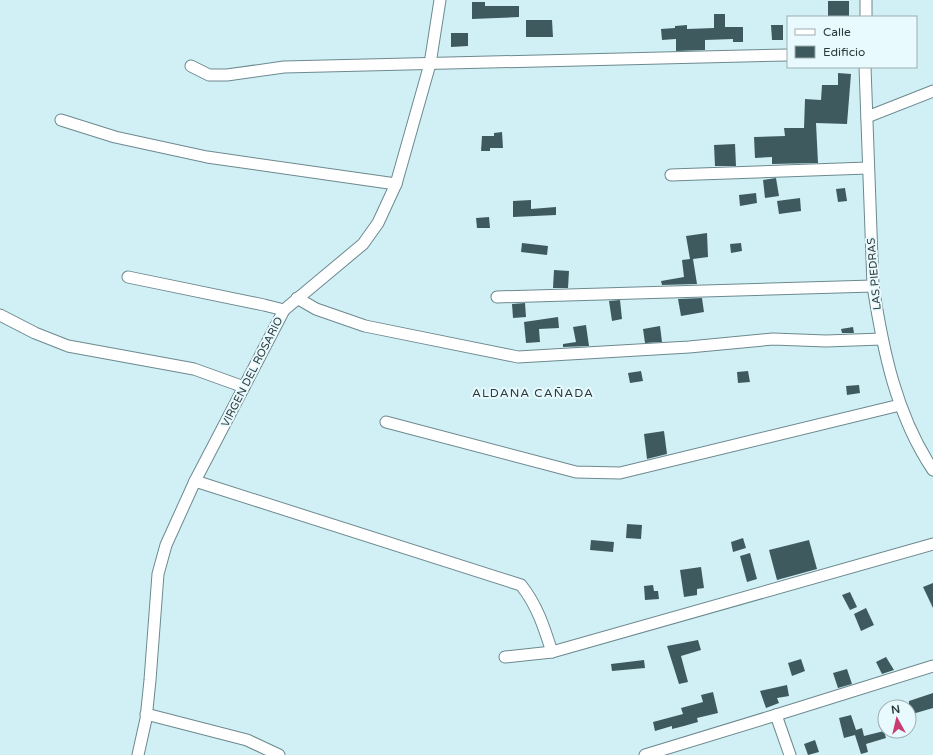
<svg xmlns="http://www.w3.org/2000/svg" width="933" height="755" font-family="'Varela Round',sans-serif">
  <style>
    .building { fill: #3f5a5f }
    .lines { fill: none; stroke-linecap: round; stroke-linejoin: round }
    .minor-casing { stroke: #6c898f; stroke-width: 13 }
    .minor { stroke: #fff; stroke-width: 11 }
    .labels { text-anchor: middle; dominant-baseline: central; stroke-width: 4; stroke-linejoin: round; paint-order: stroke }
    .street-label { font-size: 11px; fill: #2d3a3c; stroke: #e8fafe }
    .neighbourhood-label { font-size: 12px; letter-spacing: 1px; fill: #2d3a3c; stroke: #e8fafe }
  </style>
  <rect width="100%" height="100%" fill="#d1f0f6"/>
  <g class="building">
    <rect x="828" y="1" width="21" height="16"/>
    <path d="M472,2H485V6H519V17L472,19Z"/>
    <path d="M714,14H725V27H743V42H733V39L705,40V50L676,51V39L662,40L661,29L675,28V26L687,25V29L714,28Z"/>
    <path d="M526,20H552L553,37H526Z"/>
    <path d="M771,25H783V40H772Z"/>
    <path d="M451,33H468V46L451,47Z"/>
    <path d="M838,73L851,74L847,124L816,123L818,163L772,164V157L755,158L754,137L785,136L784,128H804L805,99L821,100L822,85H838Z"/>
    <path d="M502,132L503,148H490V151H481L482,136H494V133Z"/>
    <path d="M735,144L736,166H715L714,145Z"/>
    <path d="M776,178L779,196L765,198L763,180Z"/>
    <path d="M845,188L847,201L838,202L836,189Z"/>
    <path d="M756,193L757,203L740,206L739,195Z"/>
    <path d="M800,198L801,211L779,214L777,201Z"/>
    <path d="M531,200V209L556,207V215L513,217V201Z"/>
    <path d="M489,217L490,228H477L476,218Z"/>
    <path d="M707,233L708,257L693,259L697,284L662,285L661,281L684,277L682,260L690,259L686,236Z"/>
    <path d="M522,243L548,246L547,255L521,252Z"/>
    <path d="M741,243L742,251L731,253L730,244Z"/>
    <path d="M554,270L569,271L568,288H553Z"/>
    <path d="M702,298L704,312L681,316L678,299Z"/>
    <path d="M620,300L622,319L612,321L609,301Z"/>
    <path d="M525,303L526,317L513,318L512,304Z"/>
    <path d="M558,317L559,328L539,329L540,342L526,343L524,322Z"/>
    <path d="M586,325L589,346L563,347V344L576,342L573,327Z"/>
    <path d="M660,326L662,342L645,343L643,329Z"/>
    <path d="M853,327L854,333H842L841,329Z"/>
    <path d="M641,371L643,381L630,383L628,373Z"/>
    <path d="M748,371L750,382L738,383L737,372Z"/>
    <path d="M859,385L860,393L847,395L846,386Z"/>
    <path d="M664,431L667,454L647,459L644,434Z"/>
    <path d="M627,524L642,525L641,539L626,538Z"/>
    <path d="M743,538L746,548L733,552L731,542Z"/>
    <path d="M591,540L614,542L613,552L590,550Z"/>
    <path d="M809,540L817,569L777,580L769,550Z"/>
    <path d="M750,553L757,579L747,582L740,556Z"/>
    <path d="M701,567L704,588L697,589V595L684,597L680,570Z"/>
    <path d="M933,583V608L923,587Z"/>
    <path d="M653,585L654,591H658L659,599L645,600L644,586Z"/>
    <path d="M850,592L857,607L850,610L842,595Z"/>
    <path d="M866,608L874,625L861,631L854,614Z"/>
    <path d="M698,640L701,650L681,656L688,682L679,684L667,646Z"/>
    <path d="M886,657L894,670L882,674L876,662Z"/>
    <path d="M801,659L805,671L792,676L788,663Z"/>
    <path d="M644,660L645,668L612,671L611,664Z"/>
    <path d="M847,669L852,684L838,688L833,673Z"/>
    <path d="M787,685L789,696L777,698L779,703L766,708L760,691Z"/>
    <path d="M713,692L718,713L697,718L698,722L684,726L672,729V726L655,731L653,722L683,714L681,708L703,702L701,695Z"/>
    <path d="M933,693V708L909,715V701Z"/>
    <path d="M851,715L856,730L862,728L864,736L884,731L886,738L866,744L868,752L861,754L855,735L844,738L839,718Z"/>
    <path d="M815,740L819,752L808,755L804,744Z"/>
  </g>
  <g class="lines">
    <g class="minor-casing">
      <g id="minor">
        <path d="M866,17V0"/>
        <path d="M191,66L209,75H227L284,67L788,55"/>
        <path d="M865,67L873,286C883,350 896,415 933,470"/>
        <path d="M867,117L933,91"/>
        <path d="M61,120L115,137L207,157L396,184"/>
        <path d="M671,175L868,168"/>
        <path d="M128,277L264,305L284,310"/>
        <path d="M497,297L873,286"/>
        <path d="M297,298L316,309L365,326L518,357L689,347L773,339L826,341L882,339"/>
        <path d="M0,315L35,333L68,346L194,369L244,387"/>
        <path d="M386,422L576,472L620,473L900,405"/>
        <path d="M195,481L521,585C537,605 544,627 552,652"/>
        <path d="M505,657L552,652L933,544"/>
        <path d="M146,714L247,740L279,755"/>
        <path d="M138,755L146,719L150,680L158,574L166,545L195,481L284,310L363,244L378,223L396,184L430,64L440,0"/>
        <path d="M645,755L776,715"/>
        <path d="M790,755L776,715L933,666"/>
      </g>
    </g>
    <use href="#minor" class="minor"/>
  </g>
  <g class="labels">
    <g class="street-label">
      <text transform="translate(874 274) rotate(-95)">LAS PIEDRAS</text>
      <text transform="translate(252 372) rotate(-63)">VIRGEN DEL ROSARIO</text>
    </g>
    <g class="neighbourhood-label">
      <text x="533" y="393">ALDANA CAÑADA</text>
    </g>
  </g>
  <rect x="787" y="16" width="130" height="52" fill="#e8fafe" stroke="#9dadb0"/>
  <rect x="795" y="29" width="20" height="6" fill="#ffffff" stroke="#9dadb0"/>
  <text x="823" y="36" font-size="12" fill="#2d3a3c">Calle</text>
  <rect x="795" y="46" width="20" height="12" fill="#3f5a5f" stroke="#9dadb0"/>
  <text x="823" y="56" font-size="12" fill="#2d3a3c">Edificio</text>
  <g transform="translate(897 719) rotate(352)"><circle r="19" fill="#e8fafe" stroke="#9dadb0"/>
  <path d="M0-3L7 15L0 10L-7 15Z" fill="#c83d71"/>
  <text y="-6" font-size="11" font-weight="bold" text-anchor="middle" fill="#2d3a3c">N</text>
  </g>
</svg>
